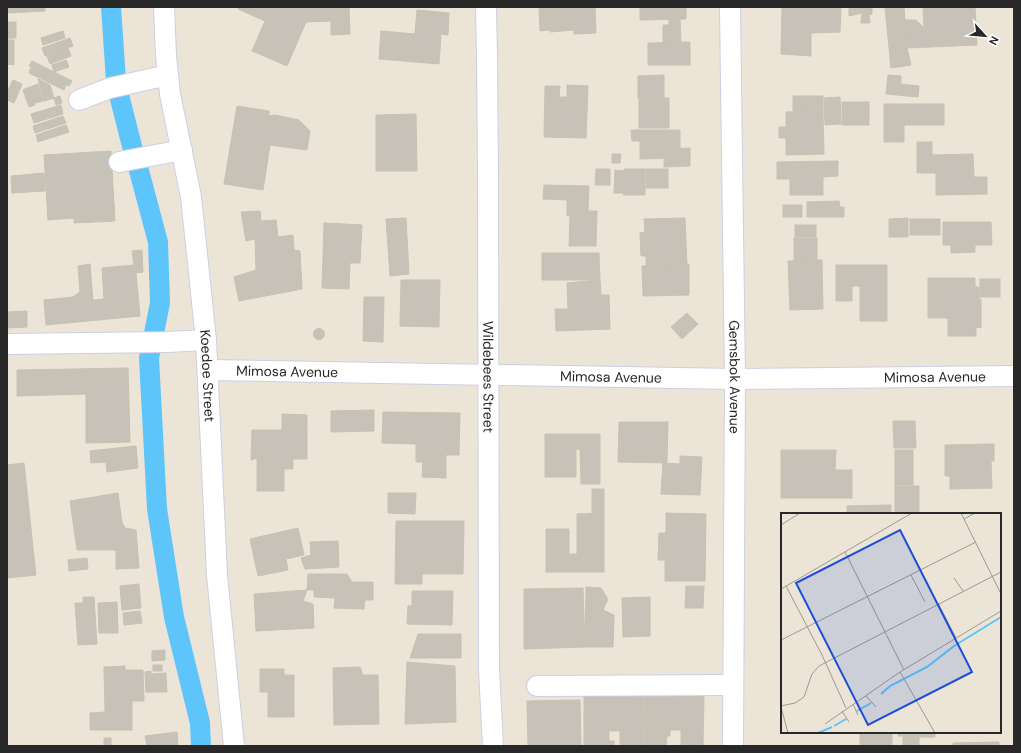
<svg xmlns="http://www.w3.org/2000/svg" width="1021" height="753" font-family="'DM Sans',sans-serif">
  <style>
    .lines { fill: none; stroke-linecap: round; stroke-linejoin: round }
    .canal { stroke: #5ec5fb; stroke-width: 20 }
    .building { fill: #c7c2b8; stroke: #c7c1b1 }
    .minor-casing { stroke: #cdcfe3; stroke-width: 22 }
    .minor { stroke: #fff; stroke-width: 20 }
    .labels { text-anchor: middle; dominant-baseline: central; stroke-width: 3.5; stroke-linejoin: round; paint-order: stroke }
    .street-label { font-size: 14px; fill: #282828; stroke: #fff }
    .inset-river { fill: none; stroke: #5ec5fb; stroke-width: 2 }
    .inset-road { fill: none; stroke: #9e9991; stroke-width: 1 }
    .view { fill: #1d4ed8; fill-opacity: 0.15; stroke: #1d4ed8; stroke-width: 2 }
    .inset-edge { fill: none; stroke: #282828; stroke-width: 2 }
  </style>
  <rect width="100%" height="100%" fill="#ece5d7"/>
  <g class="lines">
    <g class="canal">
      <path d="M111,7L116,81"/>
      <path d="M118,91L134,154"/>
      <path d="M138,167L158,242L160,303L149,358L157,509L174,617L200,723L201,746"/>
    </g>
  </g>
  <g class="building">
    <path d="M7,7H45V11L7,13Z"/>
    <path d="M239,7H349L350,34L331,35V21L306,22L287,66L252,51L265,21L238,9Z"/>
    <path d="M539,7H549L550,30L540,31Z"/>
    <path d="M550,7H595L596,33L574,34V30L550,32Z"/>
    <path d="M640,7H681V9L686,8V19L640,20Z"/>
    <path d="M782,7H841L840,32L811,33V56L781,54Z"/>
    <path d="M849,7H872V14L869,15L870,23H861L862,13L849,16Z"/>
    <path d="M885,7H904L907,48L911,65L891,68Z"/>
    <path d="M923,7H975L977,45L907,48L905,20H916L924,28Z"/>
    <path d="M417,10L449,13L448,35L441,34L439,64L379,59L381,31L415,34Z"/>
    <path d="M669,20H680L681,42H663V25H669Z"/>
    <rect x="7" y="22" width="9" height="16"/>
    <path d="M63,31L65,38L43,45L41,38Z"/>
    <path d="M70,38L73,46L45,56L42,48Z"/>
    <path d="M7,40H14V65L7,64Z"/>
    <path d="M690,42V65H648V43Z"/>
    <path d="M68,48L71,56L50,64L47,56Z"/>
    <path d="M66,60L69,67L54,72L52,65Z"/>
    <path d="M32,61L72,81L69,86L29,66Z"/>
    <path d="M31,68L66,85L64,90L29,73Z"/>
    <path d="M664,75V98H638V76Z"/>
    <path d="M888,75L901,76V84L919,86L918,97L886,94Z"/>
    <path d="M38,79L50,85L54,98L44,101Z"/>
    <path d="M13,80L22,84L14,103L7,100V92Z"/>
    <path d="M38,84L43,101L35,103L30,87Z"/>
    <path d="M567,85L588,86L586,138L544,137L545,86H560L559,97H567Z"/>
    <path d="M29,87L35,105L29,107L23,90Z"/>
    <path d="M60,96L62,103L56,105L54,98Z"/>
    <rect x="793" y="96" width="30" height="15"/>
    <path d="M840,97L841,124L825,125L824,98Z"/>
    <rect x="639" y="98" width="30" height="30"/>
    <rect x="842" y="102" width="27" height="23"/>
    <path d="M884,104H944V125H904V142H884Z"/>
    <path d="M61,105L63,114L34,123L31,114Z"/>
    <path d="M237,106L269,111V116L275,115L299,120L310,131L307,150L270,145L263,190L224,184Z"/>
    <path d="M823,111L824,154L786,155V138H779V127H786V112Z"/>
    <path d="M416,114L417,171H376V115Z"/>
    <path d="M63,116L66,123L35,133L33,126Z"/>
    <path d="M66,125L69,132L38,142L36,135Z"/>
    <path d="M631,130H680V148H671V158L640,159V141H632Z"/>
    <path d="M917,142H932V155L973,154L974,177H987V194L936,195V173H917Z"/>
    <path d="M690,148V166L664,167V159H671V149Z"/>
    <path d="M111,151L115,221L74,223V218L48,220L44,155Z"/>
    <path d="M612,154H621L620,163H612Z"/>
    <path d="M838,161V176L823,177V195H790V179H777V162Z"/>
    <path d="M596,169H610V185H595Z"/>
    <path d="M624,169H645V195H623L624,193H614L615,170L624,171Z"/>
    <rect x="646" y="169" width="22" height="19"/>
    <path d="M44,173L45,191L12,193L11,176Z"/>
    <path d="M544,185L589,186L588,211H597L596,246H569L570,215L567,216V200L543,199Z"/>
    <path d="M839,201L840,207H844V217H807V202Z"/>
    <rect x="783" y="205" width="19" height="12"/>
    <path d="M260,211L261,221L276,220L278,237L293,235L294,250L300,251L302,289L239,301L234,277L256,270L255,239L246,241L241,212Z"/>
    <path d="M406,218L409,274L390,276L386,219Z"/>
    <path d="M685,218L687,264L646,265V256H641L640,233L645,232L644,219Z"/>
    <path d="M908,218V237H889V219Z"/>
    <rect x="910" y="219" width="30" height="16"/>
    <path d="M943,222H991L992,245H975V252L951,253V245H943Z"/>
    <path d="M324,223L362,225L360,263H350L349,289L322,288Z"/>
    <rect x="795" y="225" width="21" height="12"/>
    <rect x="794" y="238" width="23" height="22"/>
    <path d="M142,250L143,272L136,273L140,316L46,325L44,300L73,297L80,292L78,266L90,264L93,300L104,299L102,268L134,265L132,251Z"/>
    <path d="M542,253H599L600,280H542Z"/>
    <path d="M822,260L823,309L790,310L788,261Z"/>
    <path d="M689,264V295L643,296L642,266Z"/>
    <path d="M836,265H887V321H860V286H852V301H836Z"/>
    <path d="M928,278H975V287H979V299H981V328L976,327V336H948V318H928Z"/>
    <rect x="980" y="279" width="20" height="18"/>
    <path d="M401,280H440L439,327L400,326Z"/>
    <path d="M600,280L601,295H609L610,329L556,331L555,309H568L567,283Z"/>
    <path d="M364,297H384L383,342L363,341Z"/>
    <path d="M27,311V327L7,328V312Z"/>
    <path d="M687,313L698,324L682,339L671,327Z"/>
    <circle cx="319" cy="334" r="5.5"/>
    <path d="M128,368L130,442L86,443V394L17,396V370Z"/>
    <path d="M374,410V431L331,432V411Z"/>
    <path d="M383,412L460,413L459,455H446V478L422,477L423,462H416V444L382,443Z"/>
    <path d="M282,414L307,415V430H282Z"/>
    <path d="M893,421H915L916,448H894Z"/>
    <path d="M619,422H668L667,463L618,462Z"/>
    <path d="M252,430H307V459H293V469H284V491H257V458L251,460Z"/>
    <path d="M545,434H600V484H581L580,449H576V477H545Z"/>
    <path d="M994,444V461H991L992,488L950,489V476H945V445Z"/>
    <path d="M136,446L138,468L107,472L106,462L91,463L90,451Z"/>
    <path d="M781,450H836L835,470H852V498H781Z"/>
    <rect x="895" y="450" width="18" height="35"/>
    <path d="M680,456L702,457L700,495L661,494L663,463L680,464Z"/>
    <path d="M24,463L36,575L7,578V465Z"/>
    <rect x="895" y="486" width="24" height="28"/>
    <path d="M592,489H604V513L592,514Z"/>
    <path d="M118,493L122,522L125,528L136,530L139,568L116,569V550H77L70,501Z"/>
    <path d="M388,493H416L415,514L388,513Z"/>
    <path d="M891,505V514H847V506Z"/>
    <path d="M604,513V572H546V529H569V554H577V514Z"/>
    <path d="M666,513L706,514L705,581H665V560H658L659,533H666Z"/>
    <path d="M396,521H464L463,574H422V584H395Z"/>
    <path d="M298,528L304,555L286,559L288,570L258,576L250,539Z"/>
    <path d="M338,541L339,567L305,569L301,558L311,555L310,542Z"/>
    <path d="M87,558L88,569L69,571L68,560Z"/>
    <path d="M308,574H347L352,582H373V600H365L364,609L334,608L335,598L314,597V590H307Z"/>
    <path d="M139,584L141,608L122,610L120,586Z"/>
    <path d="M686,586H704L703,608H685Z"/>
    <path d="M586,587L601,588L608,599L603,610L614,615L613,647H585Z"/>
    <path d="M583,588L585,647L524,649V589Z"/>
    <path d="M307,590L303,601L313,604L314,628L256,631L254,594Z"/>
    <path d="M412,591H453L452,625L407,624L408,606H412Z"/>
    <path d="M83,597H94L97,644L78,645L75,603H83Z"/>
    <path d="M650,597V636L623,637L622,598Z"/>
    <path d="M117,602L118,633H99L98,603Z"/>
    <path d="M140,611L142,623L124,625L123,613Z"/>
    <path d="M418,634H461V658H410Z"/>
    <path d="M165,650V660L152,661V651Z"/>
    <path d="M407,662L455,666L456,722L405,724Z"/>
    <rect x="153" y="665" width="9" height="6"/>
    <path d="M125,666V670H143L144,701H132V730H90V713L105,712L104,667Z"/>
    <path d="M360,667L363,675H378L379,724L334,725L333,668Z"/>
    <path d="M260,669H284V675H294V717H268V692H260Z"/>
    <path d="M151,671V674L166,673L167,692H146L145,672Z"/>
    <path d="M584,695H644L643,746H620V731H609V741H614V746H584Z"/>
    <path d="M645,695L704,696L703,746H681V730H670V736H667L666,746H644Z"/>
    <path d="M580,700L581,746H528L527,701Z"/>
    <path d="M177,732L178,746H147L145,736Z"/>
    <rect x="860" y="732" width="32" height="14"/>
    <path d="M898,732H935V737H919V746H903V736H898Z"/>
    <rect x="104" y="738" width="7" height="7"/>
    <path d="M999,742V746H953V743Z"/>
  </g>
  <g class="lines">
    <g class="minor-casing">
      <g id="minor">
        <path id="s1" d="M164,7L166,56L170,94L191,197L206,340L217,575L234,746"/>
        <path id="s2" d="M486,7L487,55L488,176L489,670L493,746"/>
        <path id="s3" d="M730,7L735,379L733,746"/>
        <path d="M79,100L110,88L168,75"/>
        <path d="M119,162L182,150"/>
        <path d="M7,344L167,342L206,340"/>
        <path id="s4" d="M208,370L735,379L1014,376"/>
        <path d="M537,686L733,685"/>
      </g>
    </g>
    <use href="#minor" class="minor"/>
  </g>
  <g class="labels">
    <g class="street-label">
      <text stroke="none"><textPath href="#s4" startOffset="79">Mimosa Avenue</textPath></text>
      <text stroke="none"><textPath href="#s1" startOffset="372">Koedoe Street</textPath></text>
      <text stroke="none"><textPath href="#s3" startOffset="370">Gemsbok Avenue</textPath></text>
      <text stroke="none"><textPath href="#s2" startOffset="370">Wildebees Street</textPath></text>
      <text stroke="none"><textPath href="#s4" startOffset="403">Mimosa Avenue</textPath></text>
      <text stroke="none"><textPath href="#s4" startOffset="727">Mimosa Avenue</textPath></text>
    </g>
  </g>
  <g transform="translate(781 513)">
    <rect width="220" height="220" fill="#ece5d7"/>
    <path class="inset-river" d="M100,181L109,173L146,154L173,133L220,104M76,198L90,190M53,213L65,206M37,220L51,214"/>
    <path class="inset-road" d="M180,0L220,81M183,6L194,0M0,12L19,0M64,39L123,157M130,62L144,89M173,65L182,78M5,73L41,142L65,195M0,76L131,0M157,90L175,125M0,127L195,29M119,159L154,220M85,183L95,194M72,191L77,202M0,193L14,190L23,184L31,161L38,153L220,59M0,194L7,220M61,198L68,209M44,211L119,159L220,98"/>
    <path class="view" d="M119,17L191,159L87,212L15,70Z"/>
    <rect width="220" height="220" class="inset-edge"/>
  </g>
  <rect width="1021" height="753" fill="none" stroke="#282828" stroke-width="16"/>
  <g transform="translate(985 36) rotate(117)" stroke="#ffffff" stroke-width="3" paint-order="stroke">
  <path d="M0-3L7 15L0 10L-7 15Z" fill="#282828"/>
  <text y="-6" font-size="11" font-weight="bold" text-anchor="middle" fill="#282828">N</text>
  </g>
</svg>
